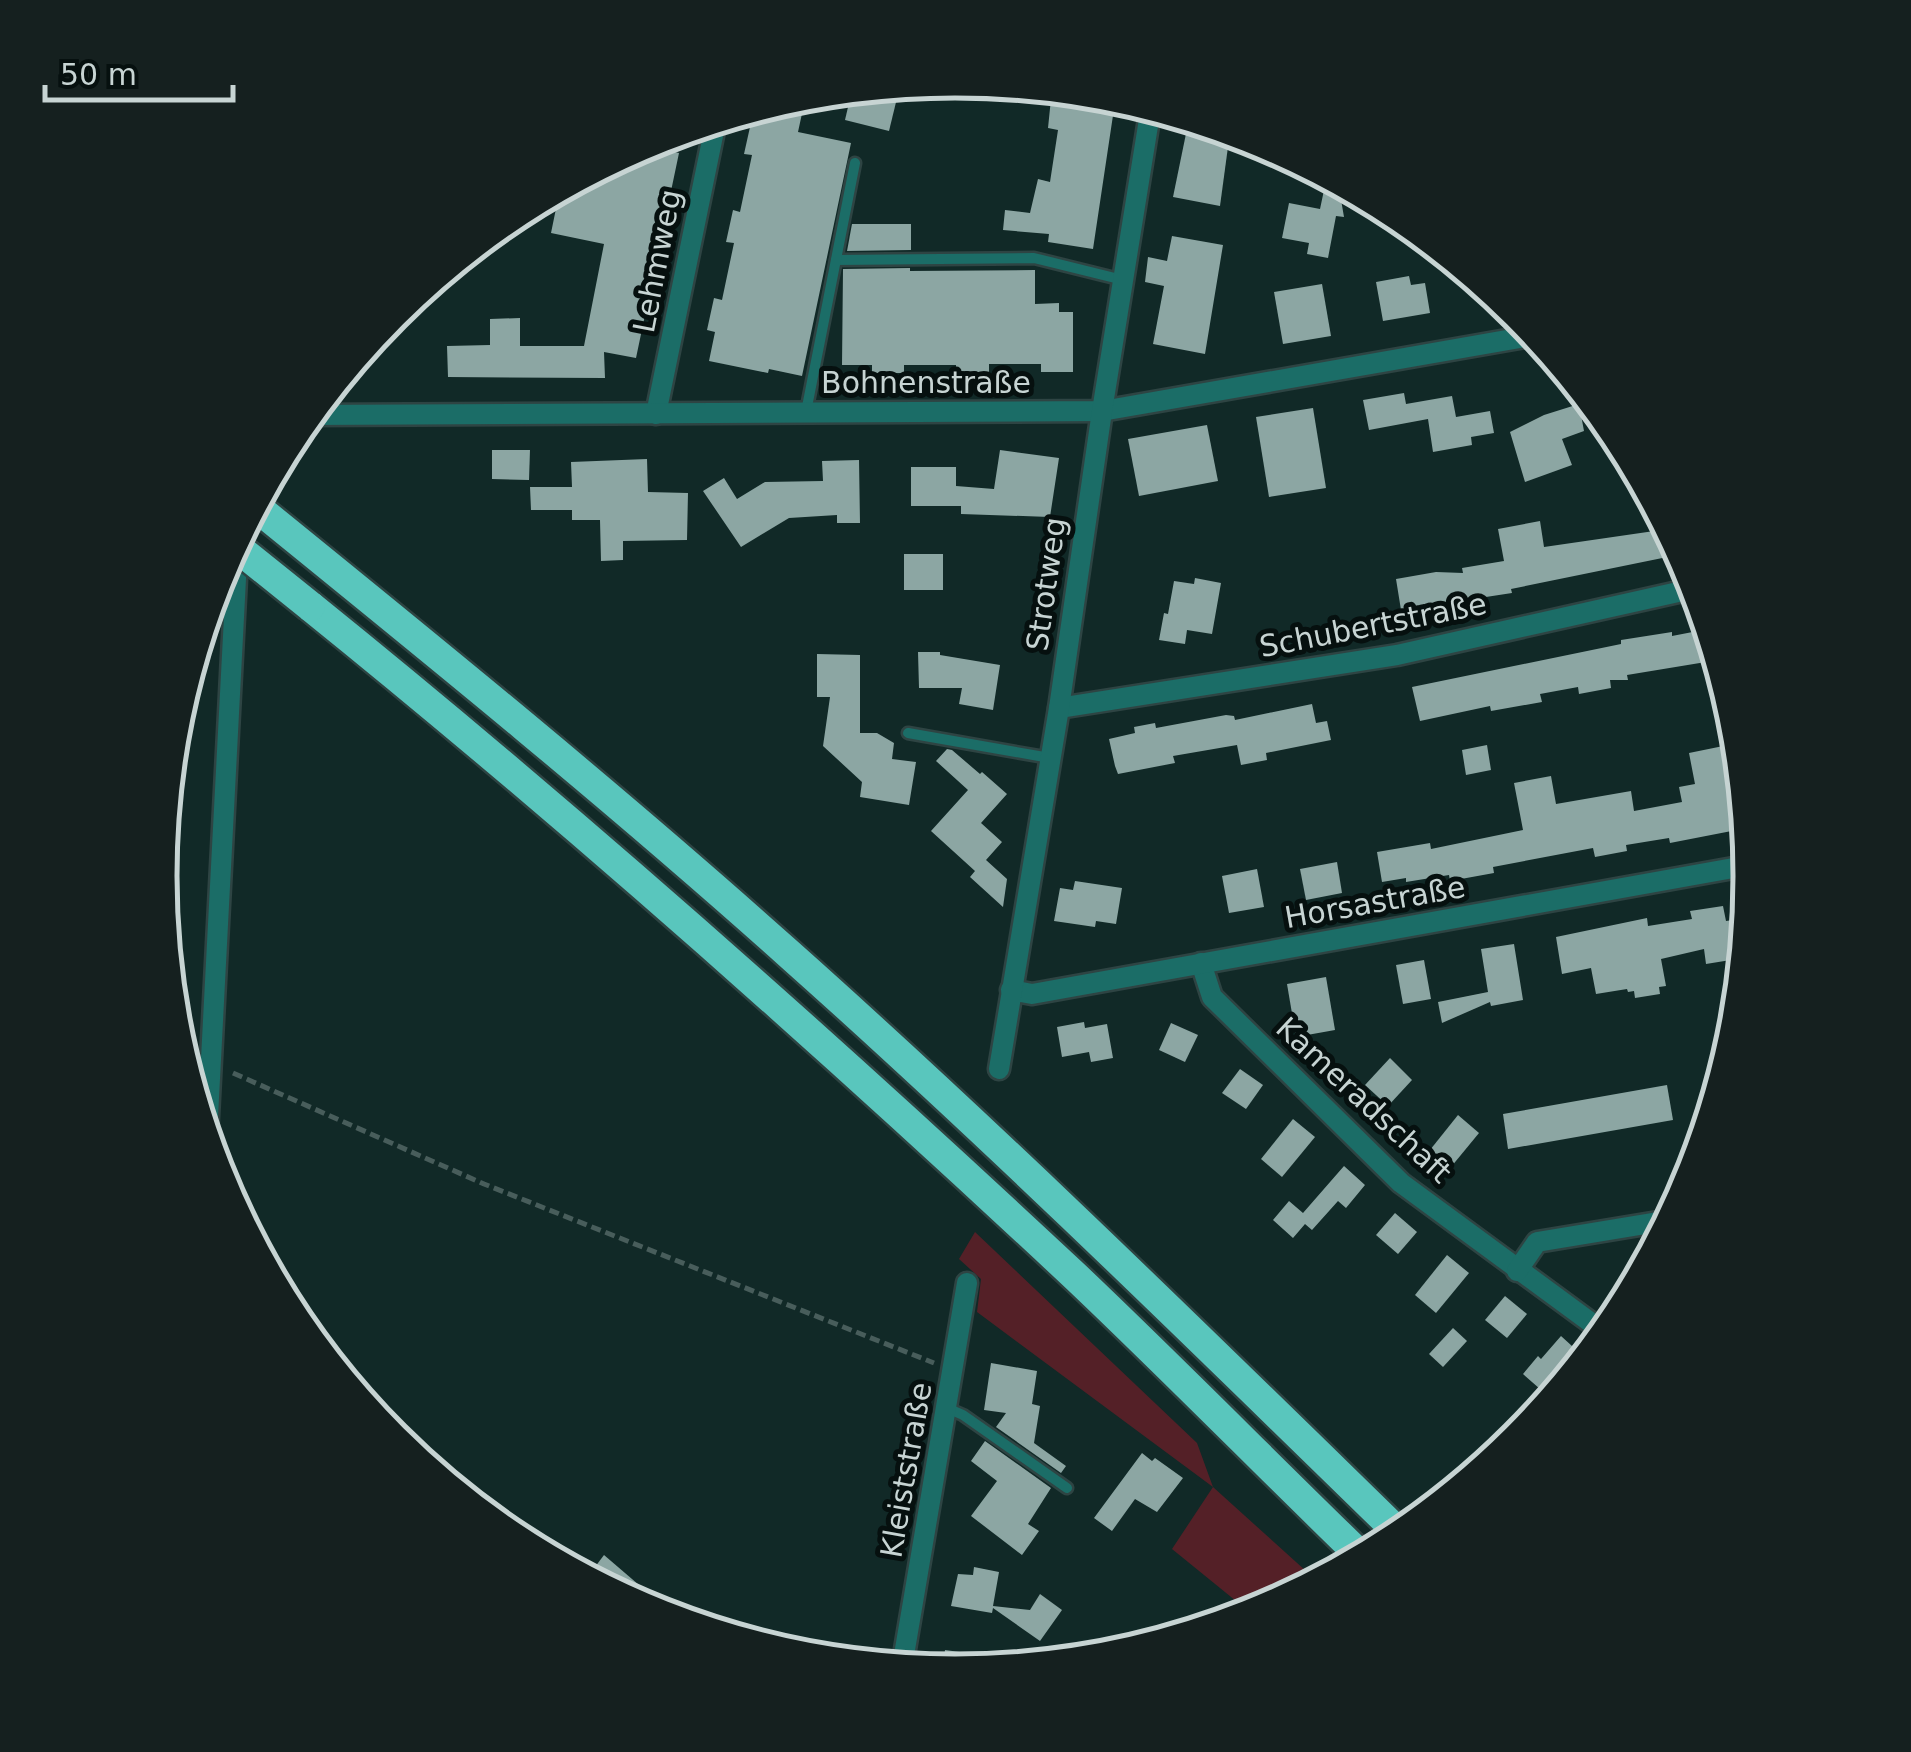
<svg xmlns="http://www.w3.org/2000/svg" width="1911" height="1752" font-family="'DejaVu Sans',sans-serif">
  <style>
    .green { fill: #542027 }
    .building { fill: #8ca6a3 }
    .lines { fill: none; stroke-linecap: round; stroke-linejoin: round }
    .lane-casing { stroke: #2e4443; stroke-width: 15 }
    .street-casing { stroke: #2e4443; stroke-width: 25 }
    .highway-casing { stroke: #2e4443; stroke-width: 35 }
    .path { stroke: #485d5b; stroke-width: 5; stroke-dasharray: 10 5; stroke-linecap: butt }
    .lane { stroke: #1b6d67; stroke-width: 10 }
    .street { stroke: #1b6d67; stroke-width: 20 }
    .highway { stroke: #59c6bd; stroke-width: 30 }
    .highway-bridge-casing { stroke: #2e4443; stroke-width: 35; stroke-linecap: butt }
    .highway-bridge { stroke: #59c6bd; stroke-width: 30 }
    .labels { text-anchor: middle; dominant-baseline: central; stroke-width: 10; stroke-linejoin: round; paint-order: stroke }
    .street-label { font-size: 30px; fill: #c7d4d3; stroke: #06100f }
    .rim { fill: none; stroke: #c7d4d3; stroke-width: 5 }
  </style>
  <rect width="100%" height="100%" fill="#112927"/>
  <path class="green" d="M975,1232L1197,1443L1213,1487L1317,1581L1252,1614L1172,1549L1213,1487L977,1312L981,1279L959,1259Z"/>
  <g class="building">
    <path d="M875,88L898,94L889,131L845,120L852,90Z"/>
    <path d="M1052,89L1115,102L1093,249L1048,242L1049,234L1003,230L1005,210L1030,213L1038,179L1050,182L1058,130L1048,128Z"/>
    <path d="M806,95L798,132L851,143L802,376L769,369L768,373L709,361L715,332L707,330L714,298L722,300L734,243L726,242L733,210L740,212L752,155L744,154L754,109Z"/>
    <path d="M1189,119L1230,132L1220,206L1173,197Z"/>
    <path d="M643,145L679,153L636,358L604,352L605,378L448,377L447,346L490,345V319L520,318V346H584L604,244L551,233L560,189Z"/>
    <path d="M1327,176L1338,182L1344,217L1336,216L1328,258L1307,254L1309,243L1282,238L1289,203L1320,209Z"/>
    <path d="M852,224H911V250L847,251Z"/>
    <path d="M1172,236L1223,245L1205,354L1153,344L1164,286L1145,282L1148,257L1167,261Z"/>
    <path d="M910,268V271L1035,270V304L1059,303V312H1073V372H1041V364H989V372L956,373V365H904V373H872V365H842L843,269Z"/>
    <path d="M1409,276L1411,285L1425,283L1430,313L1383,321L1376,282Z"/>
    <path d="M1322,284L1331,336L1283,344L1274,292Z"/>
    <path d="M1404,393L1406,404L1452,396L1456,417L1490,411L1494,433L1471,437L1472,445L1433,452L1428,419L1369,430L1363,400Z"/>
    <path d="M1579,404L1584,431L1562,439L1572,465L1525,482L1510,432L1544,415Z"/>
    <path d="M1313,408L1326,488L1269,497L1256,417Z"/>
    <path d="M1207,425L1218,481L1139,496L1128,439Z"/>
    <path d="M492,450H530L529,480L492,479Z"/>
    <path d="M1000,450L1059,458L1050,517L961,514V506H911V467H956V486L994,489Z"/>
    <path d="M647,459L648,492L688,493L687,540L623,541V560L601,561L600,520H572V510H531L530,487H572L571,462Z"/>
    <path d="M859,460L860,523H837V515L789,518L741,547L703,491L724,478L737,499L765,482L823,481L822,461Z"/>
    <path d="M1540,521L1544,547L1668,529L1682,554L1511,589L1512,593L1401,610L1396,579L1436,572L1463,573L1462,568L1504,561L1498,529Z"/>
    <rect x="904" y="554" width="39" height="36"/>
    <path d="M1195,578L1221,583L1212,634L1187,630L1185,644L1159,640L1164,613L1168,614L1174,581L1194,584Z"/>
    <path d="M1708,629L1718,660L1627,675L1628,680H1610L1611,688L1579,694L1578,687L1540,694L1542,702L1491,711L1490,706L1420,721L1412,687L1621,644V640L1672,632V636Z"/>
    <path d="M918,652H940V655L1000,665L993,710L959,704L962,688H919Z"/>
    <path d="M817,654L860,655V733H877L894,743L892,759L916,762L909,805L860,797L862,782L823,746L830,697H817Z"/>
    <path d="M1312,704L1316,723L1327,721L1331,740L1266,753L1267,760L1241,765L1237,745L1173,756L1175,763L1118,774L1115,766L1109,739L1135,733L1134,727L1155,723L1156,728L1226,715L1234,716L1235,720Z"/>
    <path d="M1738,743L1747,828L1670,843L1669,838L1626,845L1627,851L1595,857L1593,848L1493,867L1494,873L1450,881L1449,875L1406,882V878L1382,882L1377,852L1430,843L1431,849L1523,830L1514,783L1551,776L1556,804L1631,791L1634,811L1682,802L1679,787L1695,784L1689,753Z"/>
    <path d="M1487,745L1491,770L1466,775L1462,750Z"/>
    <path d="M947,749L952,750L980,774L982,772L1007,794L981,823L1002,842L986,860L1007,879L1003,907L970,877L975,871L931,831L968,790L936,761Z"/>
    <path d="M1337,862L1342,893L1306,900L1300,869Z"/>
    <path d="M1257,869L1264,907L1229,913L1222,876Z"/>
    <path d="M1075,881L1122,888L1116,924L1096,921L1095,927L1054,921L1060,888L1073,890Z"/>
    <path d="M1723,906L1726,921L1747,918L1743,958L1706,964L1704,949L1661,959L1666,986L1659,987L1660,994L1635,998L1634,991L1628,992L1627,989L1596,994L1591,968L1562,974L1556,937L1647,918L1648,926L1692,919L1690,911Z"/>
    <path d="M1514,944L1523,1000L1491,1006L1490,1002L1442,1023L1438,1002L1488,992L1481,949Z"/>
    <path d="M1424,960L1431,999L1403,1004L1396,965Z"/>
    <path d="M1326,977L1335,1030L1296,1037L1287,984Z"/>
    <path d="M1084,1022L1085,1028L1107,1024L1113,1058L1091,1062L1089,1052L1062,1057L1057,1027Z"/>
    <path d="M1171,1023L1198,1035L1185,1062L1159,1050Z"/>
    <path d="M1390,1058L1412,1080L1388,1106L1365,1085Z"/>
    <path d="M1240,1069L1263,1085L1246,1109L1222,1093Z"/>
    <path d="M1667,1085L1673,1120L1508,1149L1503,1114Z"/>
    <path d="M1458,1115L1479,1133L1451,1167L1430,1150Z"/>
    <path d="M1293,1119L1315,1137L1282,1177L1261,1159Z"/>
    <path d="M1344,1166L1365,1185L1346,1208L1338,1201L1312,1230L1305,1224L1293,1238L1273,1220L1289,1201L1303,1213Z"/>
    <path d="M1395,1213L1417,1232L1398,1254L1376,1235Z"/>
    <path d="M1447,1255L1469,1273L1436,1313L1415,1295Z"/>
    <path d="M1505,1296L1527,1314L1507,1338L1485,1320Z"/>
    <path d="M1453,1328L1467,1341L1443,1367L1429,1354Z"/>
    <path d="M1561,1336L1583,1356L1548,1396L1523,1374L1538,1356L1541,1359Z"/>
    <path d="M991,1363L1037,1371L1032,1404L1040,1406L1034,1443L1066,1466L1061,1473L996,1427L1006,1413L984,1410Z"/>
    <path d="M985,1441L1051,1488L1028,1524L1039,1531L1022,1555L971,1516L997,1481L971,1461Z"/>
    <path d="M1142,1453L1152,1461L1155,1458L1183,1478L1157,1512L1135,1499L1112,1531L1094,1518Z"/>
    <path d="M604,1555L639,1585L628,1599L592,1580V1571Z"/>
    <path d="M974,1567L999,1572L993,1606L1030,1610L1040,1594L1062,1610L1040,1641L993,1608L992,1613L951,1606L958,1574L973,1575Z"/>
    <path d="M945,1650L967,1653L965,1671H942Z"/>
  </g>
  <g class="lines">
    <g class="lane-casing">
      <g id="lane">
        <path d="M836,260L1034,258L1123,280"/>
        <path d="M806,412L855,163"/>
        <path d="M908,733L1050,758"/>
        <path d="M947,1408L963,1415L1067,1488"/>
      </g>
    </g>
    <g class="street-casing">
      <g id="street">
        <path d="M656,414L716,121"/>
        <path d="M309,415L1102,411L1536,335"/>
        <path d="M1059,708L1397,655L1696,588"/>
        <path d="M1201,963L1212,997L1401,1183L1605,1333"/>
        <path d="M1011,990L1032,994L1750,865"/>
        <path d="M999,1069L1059,708L1102,411L1151,107"/>
        <path d="M207,1136L238,540"/>
        <path d="M1517,1271L1537,1242L1670,1220"/>
        <path d="M902,1667L967,1283"/>
      </g>
    </g>
    <g class="highway-casing">
      <g id="highway">
        <path d="M255,506C435,652 616,799 789,954C999,1141 1200,1339 1401,1535"/>
        <path d="M310,606C574,819 828,1045 1076,1277C1173,1369 1266,1464 1362,1557"/>
      </g>
    </g>
    <path class="path" d="M233,1073L484,1184L934,1363"/>
    <use href="#lane" class="lane"/>
    <use href="#street" class="street"/>
    <use href="#highway" class="highway"/>
    <g class="highway-bridge-casing">
      <path id="highway-bridge" d="M234,545L310,606"/>
    </g>
    <use href="#highway-bridge" class="highway-bridge"/>
  </g>
  <g class="labels">
    <g class="street-label">
      <text transform="translate(657 261) rotate(-79)">Lehmweg</text>
      <text x="926" y="382">Bohnenstraße</text>
      <text transform="translate(1046 584) rotate(-82)">Strotweg</text>
      <text transform="translate(1373 625) rotate(-11)">Schubertstraße</text>
      <text transform="translate(1375 902) rotate(-10)">Horsastraße</text>
      <text transform="translate(1364 1100) rotate(43)">Kameradschaft</text>
      <text transform="translate(906 1470) rotate(-80)">Kleiststraße</text>
    </g>
  </g>
  <path d="M0 0H1911V1752H0ZM177 876a778 778 0 1 1 1556 0a778 778 0 1 1-1556 0Z" fill="#15201f" fill-rule="evenodd"/>
  <path class="rim" d="M177 876a778 778 0 1 1 1556 0a778 778 0 1 1-1556 0Z"/>
  <path d="M45 85v15h188v-15" fill="none" stroke="#c7d4d3" stroke-width="5"/>
  <text x="60" y="85" font-size="30" fill="#c7d4d3" stroke="#06100f" stroke-width="8" paint-order="stroke">50 m</text>
</svg>
